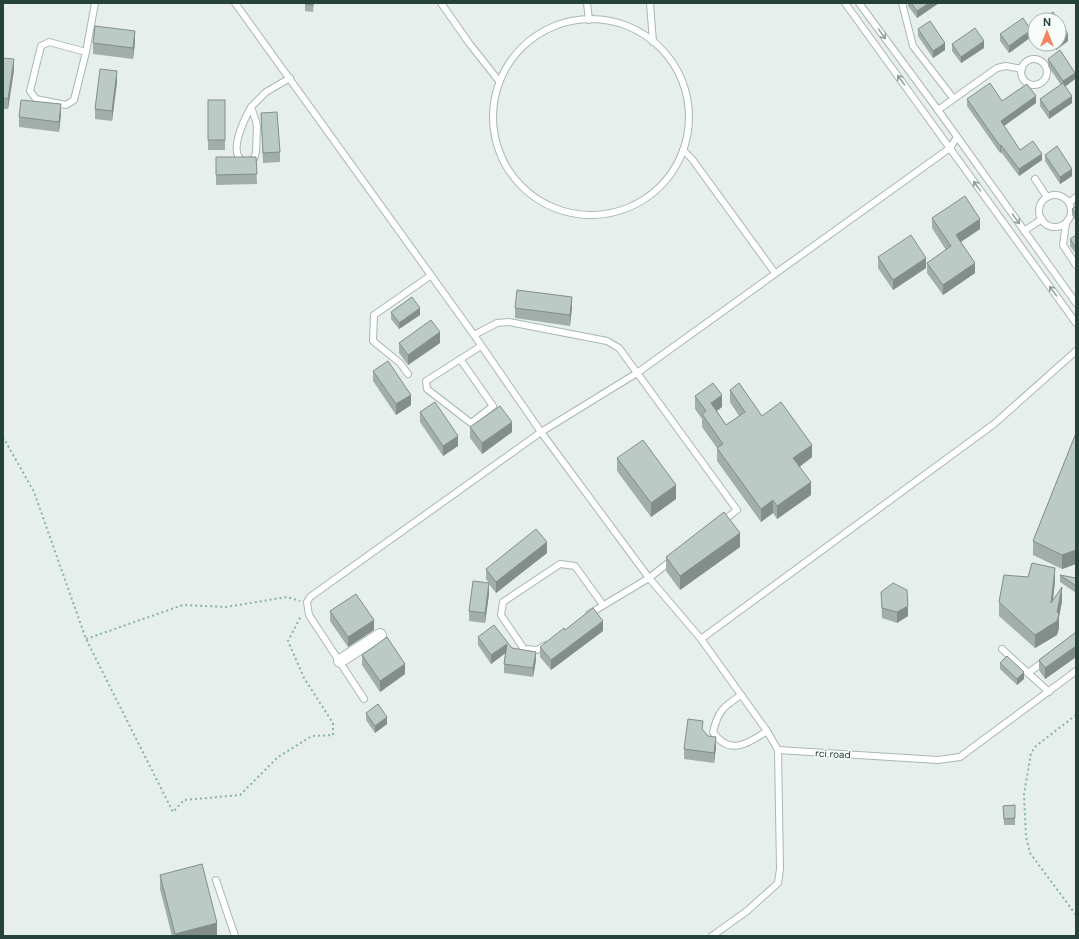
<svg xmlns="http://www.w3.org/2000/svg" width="1079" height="939" font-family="'DM Sans',sans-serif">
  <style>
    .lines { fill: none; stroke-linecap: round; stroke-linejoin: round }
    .service-casing { stroke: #a8b8b2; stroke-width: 8 }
    .minor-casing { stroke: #a8b8b2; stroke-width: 14 }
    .path { stroke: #86b3a5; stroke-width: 2; stroke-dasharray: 2 3; stroke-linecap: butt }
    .service { stroke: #fff; stroke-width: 6 }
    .minor { stroke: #fff; stroke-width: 12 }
    .wall { fill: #a1aea9 }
    .shaded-wall { fill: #838d89 }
    .building { fill: #bbcac4; stroke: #838d89 }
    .oneway { stroke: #92a09c }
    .labels { text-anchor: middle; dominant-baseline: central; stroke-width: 3; stroke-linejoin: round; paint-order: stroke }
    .street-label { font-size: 10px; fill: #24423a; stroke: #f7fbf9 }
  </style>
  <rect width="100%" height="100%" fill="#e6efeb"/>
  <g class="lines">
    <g class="service-casing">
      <g id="service">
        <path d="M235,3L474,335L541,432L649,578L701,639L767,731L778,750L780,869L778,883L747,911L712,936"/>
        <path d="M441,3L469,43L499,81"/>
        <path d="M587,3L589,20"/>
        <path d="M650,3L653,42"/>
        <path d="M845,3L1076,323"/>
        <path d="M859,3L938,110L1076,303"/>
        <path d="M902,3L913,46L953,98"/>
        <circle cx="591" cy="117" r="98"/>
        <path d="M86,52L49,42L41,46L30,91L36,99L66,105L74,100L86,52L95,3"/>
        <circle cx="1034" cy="72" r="13"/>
        <path d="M251,107C245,118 225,157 246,162L254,159L256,152L257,127L256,121L251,107L266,92L290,78"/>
        <path d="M938,110L997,68L1006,66L1022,69"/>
        <path d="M683,150L692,159L775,273"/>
        <path d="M1035,179L1047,197"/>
        <circle cx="1055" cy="211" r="16"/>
        <path d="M1069,203L1076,197"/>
        <path d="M1066,223L1063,245L1076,265"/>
        <path d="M1024,231L1042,219"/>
        <path d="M474,335L497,323L509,322L607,341L619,348L737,510L722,522"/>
        <path d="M460,359L493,406L471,423L427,389L426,381L481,346"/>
        <path d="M408,374L400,363L373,341L374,315L430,276"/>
        <path d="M589,614L649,578L672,560"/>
        <path d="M701,639L994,424L1076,351"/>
        <path d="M546,645L537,650L524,649L501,615L503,602L560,564L575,566L603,605"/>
        <path d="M1002,649L1028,673L1046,660"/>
        <path d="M1028,673L1049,692"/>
        <path d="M741,695C723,707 718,711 713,732C729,756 748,744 767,731"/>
        <path d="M364,699L309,615L307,602L310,597L541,432L637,373L950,148L957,137"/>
        <path d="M778,750L938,760L960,757L1076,671"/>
        <path d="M216,880L235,936"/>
      </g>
    </g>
    <g class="minor-casing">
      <path id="minor" d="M340,661L380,635"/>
    </g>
    <g class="path">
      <path d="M3,437L34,492L86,639L173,812L184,800L240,795L278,757L312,736L333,735V723L304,678L288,641L301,616"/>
      <path d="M86,639L183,605L226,607L287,597L300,601"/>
      <path d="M1076,715L1036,746L1031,753L1024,794L1026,837L1030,853L1076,915"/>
    </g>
    <use href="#service" class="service"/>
    <use href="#minor" class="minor"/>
  </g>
  <g class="wall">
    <path d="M305,3H314L313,12L305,11Z"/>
    <path d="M908,3H939L917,18L908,6Z"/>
    <path d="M918,29L945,50L933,58L918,36Z"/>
    <path d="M1000,34L1031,37L1009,53L1000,41Z"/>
    <path d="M1068,41L1056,50L1052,44H1059Z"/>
    <path d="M135,42L133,59L93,54V43Z"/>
    <path d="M952,44L984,48L961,63L952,51Z"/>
    <path d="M3,58L14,70L8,109H3Z"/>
    <path d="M1048,59L1075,79L1065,87L1072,103L1049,119L1040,106V99L1061,85L1048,66Z"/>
    <path d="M117,82L112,121L95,119V109Z"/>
    <path d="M967,99L1036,103L1004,126L1020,150L1042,160L1019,176L1001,152L1000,153L967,106Z"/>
    <rect x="208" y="100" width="17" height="50"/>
    <path d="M261,113L280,152V162L263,163Z"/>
    <path d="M61,114L59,132L19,127V117Z"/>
    <path d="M1045,155L1072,176L1060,184L1045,161Z"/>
    <path d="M216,157H256L257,184L216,185Z"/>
    <path d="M1076,206V221L1072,215V209Z"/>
    <path d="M932,218L980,229L961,242L975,273L943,295L927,273V263L946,250L932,228Z"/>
    <path d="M1076,235V254L1070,246V239Z"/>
    <path d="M878,257L926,268L893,290L878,268Z"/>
    <path d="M572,307L570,326L515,318V308Z"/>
    <path d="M391,312L420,315L399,329L391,319Z"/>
    <path d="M399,343H440L408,365L399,353Z"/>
    <path d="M373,371L411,405L396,415L373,381Z"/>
    <path d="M730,390L812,457L800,467L811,495L777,519L773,513L761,522L717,461V448L702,427V419L695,409V396L722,407L717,411L726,425L739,416L730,402Z"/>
    <path d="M420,412L458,446L443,456L420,422Z"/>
    <path d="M470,427L512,432L482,454L470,438Z"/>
    <path d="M1076,433V564L1062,569L1033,555V541Z"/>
    <path d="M617,458L676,499L651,517L617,471Z"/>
    <path d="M740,547L680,590L666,571V557Z"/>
    <path d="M547,553L496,593L489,584V594L485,623L469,621V611L489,583L486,579V569Z"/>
    <path d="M1060,575L1076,578V593L1060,582Z"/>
    <path d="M1055,581L1053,600L1062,601L1059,617V628L1057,635L1035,648L999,616V602Z"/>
    <path d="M881,592L908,616L897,623L882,618Z"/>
    <path d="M330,611L374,630L348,647L330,621Z"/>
    <path d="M565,630L603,631L551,670L540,657V647Z"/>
    <path d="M1076,632V657L1045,679L1039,670V660Z"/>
    <path d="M478,637L512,648L536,660L533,677L504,673V664L505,653L491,664L478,645Z"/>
    <path d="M362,655L405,674L380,692L362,665Z"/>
    <path d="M1000,663L1024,679L1017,685L1000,669Z"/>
    <path d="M366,713L387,724L375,733L366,720Z"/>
    <path d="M703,730L716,747L714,763L684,759V749Z"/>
    <path d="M1015,805V825H1004L1003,806Z"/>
    <path d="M160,875L217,936H172L160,889Z"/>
  </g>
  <g class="shaded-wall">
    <path d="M929,3H939L917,18V11Z"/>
    <path d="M1031,30V37L1009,53V46Z"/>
    <path d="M135,31V42L133,59V48Z"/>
    <path d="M1068,34V41L1056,50V44H1059V41Z"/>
    <path d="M984,41V48L961,63V57Z"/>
    <path d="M945,43V50L933,58V51Z"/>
    <path d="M14,59V70L8,109V99Z"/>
    <path d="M117,71V82L112,121V111Z"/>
    <path d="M1075,73V79L1063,88V81Z"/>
    <path d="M1036,96V103L1001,128V121Z"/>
    <path d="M1072,96V103L1049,119V112Z"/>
    <path d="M61,104V114L59,132V122Z"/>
    <path d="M1001,145V152L1000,153V146Z"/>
    <path d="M1042,154V160L1019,176V169Z"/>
    <path d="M1072,169V176L1060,184V177Z"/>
    <path d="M980,219V229L956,245V235Z"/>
    <path d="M926,258V268L893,290V280Z"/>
    <path d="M975,263V273L943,295V285Z"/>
    <path d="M572,297V307L570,326V315Z"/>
    <path d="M420,308V315L399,329V323Z"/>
    <path d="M440,332V343L408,365V355Z"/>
    <path d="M411,395V405L396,415V404Z"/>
    <path d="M722,395V407L711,415V403Z"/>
    <path d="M512,422V432L482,454V443Z"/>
    <path d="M458,436V446L443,456V446Z"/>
    <path d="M812,445V457L793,471V458Z"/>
    <path d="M811,482V495L777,519V506Z"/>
    <path d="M676,485V499L651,517V503Z"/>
    <path d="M773,500V513L761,522V509Z"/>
    <path d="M740,533V547L680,590V576Z"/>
    <path d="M547,542V553L496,593V582Z"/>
    <path d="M1076,550V564L1062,569V555Z"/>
    <path d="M1055,568V581L1051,617V603Z"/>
    <path d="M489,583V594L485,623V613Z"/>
    <path d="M1062,587V601L1059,617V628L1057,635L1035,648V635L1057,612Z"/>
    <path d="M908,606V616L897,623V612Z"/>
    <path d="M374,620V630L348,647V637Z"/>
    <path d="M603,621V631L551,670V660Z"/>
    <path d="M507,644V652L491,664V655Z"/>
    <path d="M1076,646V657L1045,679V668Z"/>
    <path d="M536,652V660L533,677V668Z"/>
    <path d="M405,664V674L380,692V681Z"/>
    <path d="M1024,672V679L1017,685V679Z"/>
    <path d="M387,717V724L375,733V726Z"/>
    <path d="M716,737V747L714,763V753Z"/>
    <path d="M217,923V936H175V934Z"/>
  </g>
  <g class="building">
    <path d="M305,3H314L313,5L305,4Z"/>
    <path d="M911,3H929L917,11Z"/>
    <path d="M1053,12L1058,20H1041Z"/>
    <path d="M1023,18L1031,30L1009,46L1000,34Z"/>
    <path d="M930,21L945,43L933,51L918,29Z"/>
    <path d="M1059,21L1068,34L1059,41Z"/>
    <path d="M95,26L135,31L133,48L93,43Z"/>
    <path d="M975,28L984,41L961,57L952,44Z"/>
    <path d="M1060,50L1075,73L1063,81L1048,59Z"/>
    <path d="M3,58L14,59L8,99L3,98Z"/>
    <path d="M100,69L117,71L112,111L95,109Z"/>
    <path d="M990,83L1002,101L1027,84L1036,96L1001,121L1020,150L1033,141L1042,154L1019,169L1001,145L1000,146L967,99Z"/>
    <path d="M1063,83L1072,96L1049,112L1040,99Z"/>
    <path d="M21,100L61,104L59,122L19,117Z"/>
    <rect x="208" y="100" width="17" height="40"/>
    <path d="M277,112L280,152L263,153L261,113Z"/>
    <path d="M1057,146L1072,169L1060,177L1045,155Z"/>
    <path d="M216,157H256L257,174L216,175Z"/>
    <path d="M965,196L980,219L956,235L975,263L943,285L927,263L951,246L932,218Z"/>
    <path d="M1076,206V214L1072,209Z"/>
    <path d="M911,235L926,258L893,280L878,257Z"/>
    <path d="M1076,235V248L1070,239Z"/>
    <path d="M517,290L572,297L570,315L515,308Z"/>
    <path d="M412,297L420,308L399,323L391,312Z"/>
    <path d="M431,320L440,332L408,355L399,343Z"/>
    <path d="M388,361L411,395L396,404L373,371Z"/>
    <path d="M713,383L722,395L711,403L726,425L745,412L730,390L739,383L762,416L781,402L812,445L793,458L811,482L777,506L773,500L761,509L717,448L723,444L702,414L706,411L695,396Z"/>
    <path d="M435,402L458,436L443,446L420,412Z"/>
    <path d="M500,406L512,422L482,443L470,427Z"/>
    <path d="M1076,433V550L1062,555L1033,541Z"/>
    <path d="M643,440L676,485L651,503L617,458Z"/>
    <path d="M724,512L740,533L680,576L666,557Z"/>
    <path d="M536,529L547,542L496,582L486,569Z"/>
    <path d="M1032,563L1055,568L1051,603L1062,587L1057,612L1059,614L1057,621L1035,635L999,602L1004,575L1028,577Z"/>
    <path d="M1060,575L1076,578V586Z"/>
    <path d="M473,581L489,583L485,613L469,611Z"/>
    <path d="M893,583L907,590L908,606L897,612L882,608L881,592Z"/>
    <path d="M356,594L374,620L348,637L330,611Z"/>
    <path d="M593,608L603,621L551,660L540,647L564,628L565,630Z"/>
    <path d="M494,625L512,648L536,652L533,668L504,664L507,644L491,655L478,637Z"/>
    <path d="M1076,632V646L1045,668L1039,660Z"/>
    <path d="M387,637L405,664L380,681L362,655Z"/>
    <path d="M1007,656L1024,672L1017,679L1000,663Z"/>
    <path d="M378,704L387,717L375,726L366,713Z"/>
    <path d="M688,719L703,721L702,729L708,736L716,737L714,753L684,749Z"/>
    <path d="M1015,805V818L1004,819L1003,806Z"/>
    <path d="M202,864L217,923L175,934L160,875Z"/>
  </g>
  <defs><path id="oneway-shaft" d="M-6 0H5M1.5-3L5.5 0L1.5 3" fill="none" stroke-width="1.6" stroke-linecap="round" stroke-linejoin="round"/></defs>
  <g class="oneway">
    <use href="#oneway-shaft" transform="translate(882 34) rotate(54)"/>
    <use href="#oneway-shaft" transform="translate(901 80) rotate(-126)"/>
    <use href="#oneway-shaft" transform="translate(977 186) rotate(-126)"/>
    <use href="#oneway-shaft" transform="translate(1016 219) rotate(54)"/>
    <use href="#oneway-shaft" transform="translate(1053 291) rotate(-126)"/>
  </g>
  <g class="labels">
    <g class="street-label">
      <text transform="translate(833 754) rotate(3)">rci road</text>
    </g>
  </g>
  <rect width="1079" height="939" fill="none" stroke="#24423a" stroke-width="8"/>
  <g transform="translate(1047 32)"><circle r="19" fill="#f7fbf9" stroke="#a3b1ad"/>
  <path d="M0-3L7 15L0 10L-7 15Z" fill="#f4845f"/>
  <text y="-6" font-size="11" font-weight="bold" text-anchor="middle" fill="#24423a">N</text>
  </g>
</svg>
